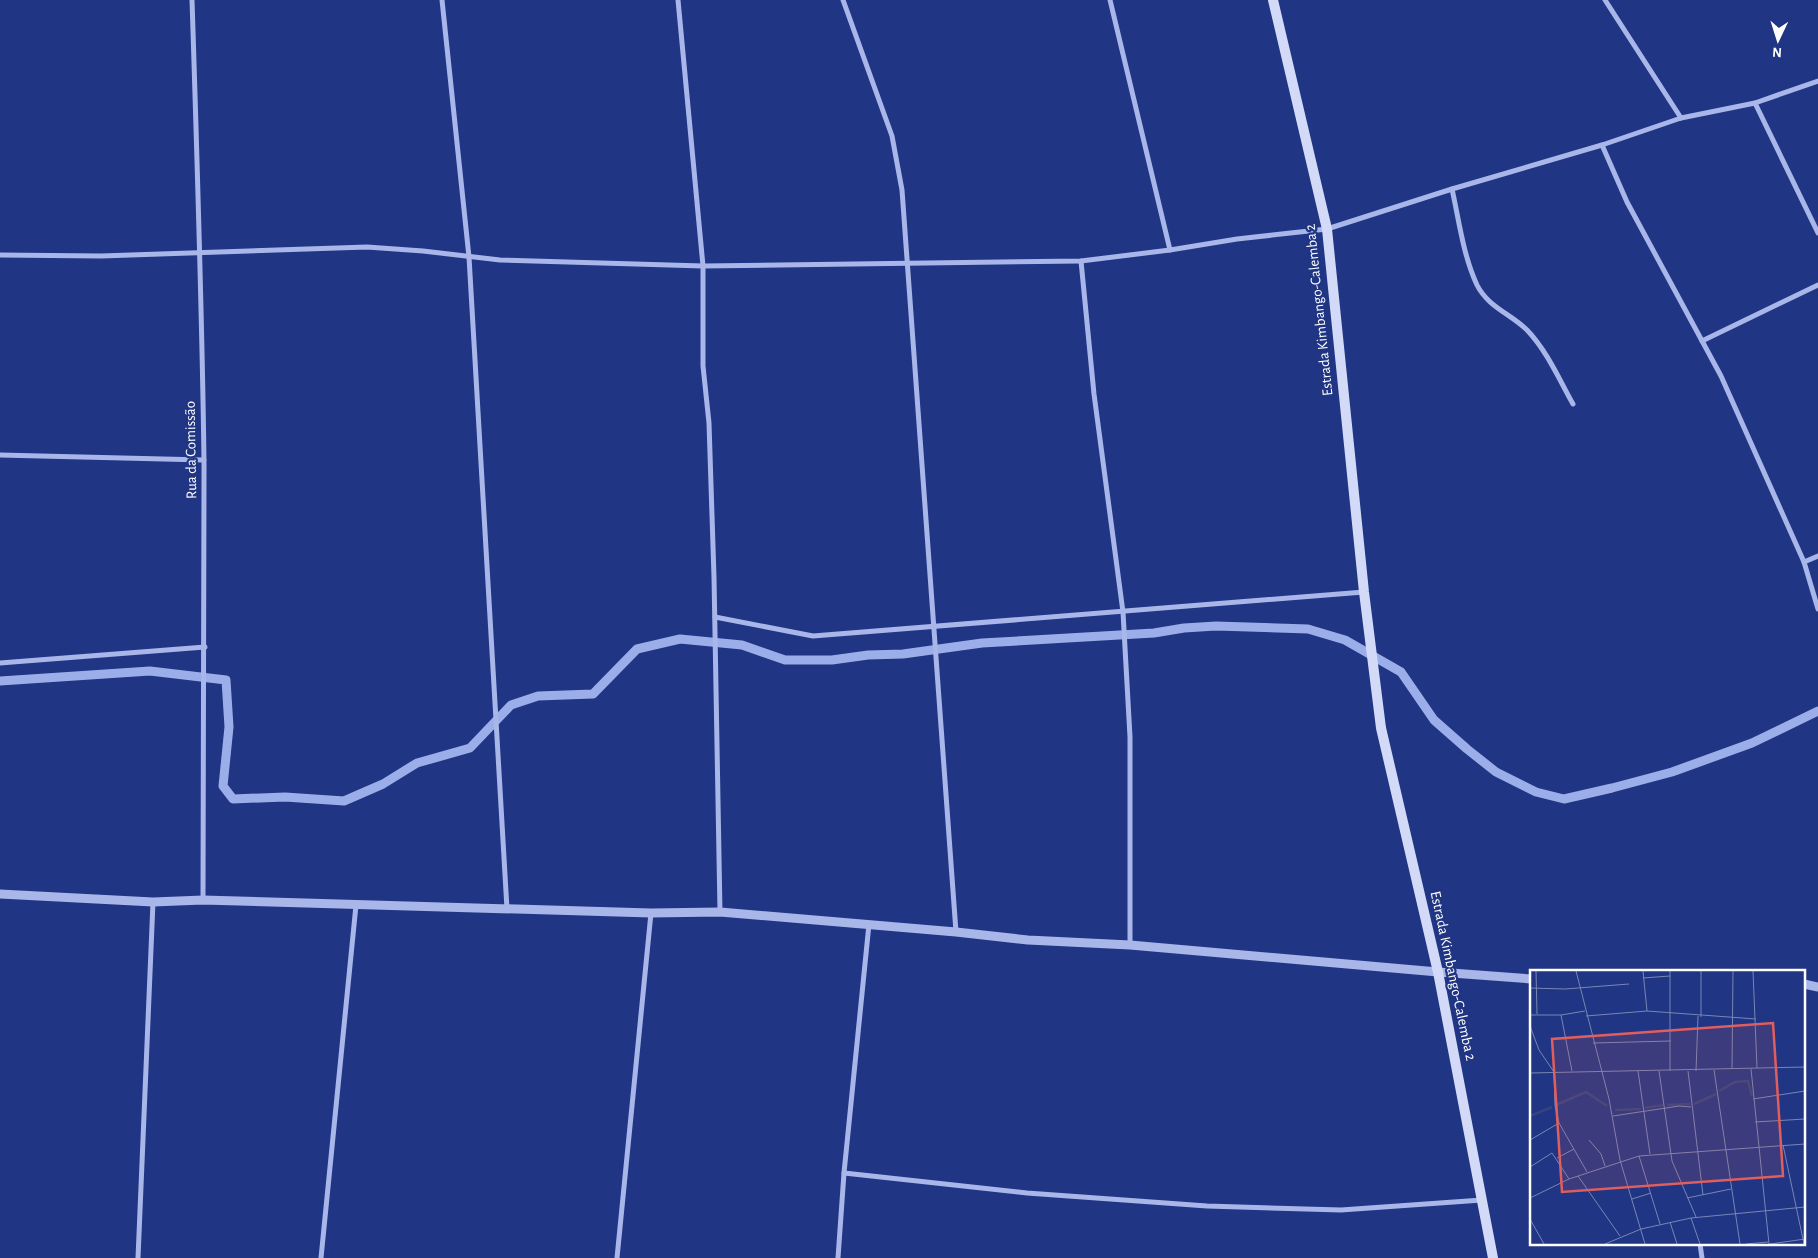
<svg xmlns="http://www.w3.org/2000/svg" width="1818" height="1258" font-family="'Alegreya Sans',sans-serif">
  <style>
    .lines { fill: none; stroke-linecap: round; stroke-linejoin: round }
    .stream { stroke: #9baeea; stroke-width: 9 }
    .minor { stroke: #a8b6e9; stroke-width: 5 }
    .tertiary { stroke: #a8b6e9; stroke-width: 9 }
    .secondary { stroke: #d3daf7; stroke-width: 10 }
    .labels { text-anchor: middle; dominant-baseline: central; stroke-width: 4.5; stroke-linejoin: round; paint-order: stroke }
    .street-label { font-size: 15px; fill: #fff; stroke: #203583 }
    .inset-river { fill: none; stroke: #35447f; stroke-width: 2.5 }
    .inset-road { fill: none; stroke: #7986b5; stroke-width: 1 }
    .view { fill: #e05e5e; fill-opacity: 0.15; stroke: #e05e5e; stroke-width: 2.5 }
    .inset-edge { fill: none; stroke: #fff; stroke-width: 2.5 }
  </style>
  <rect width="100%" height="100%" fill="#203583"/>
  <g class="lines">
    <path class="stream" d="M0,681L150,671L226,680L229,727L223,786L233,799L285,797L344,801L383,784L417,763L470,748L511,705L538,696L593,694L637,649L680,639L742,645L785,660H832L868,655L903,654L982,643L1154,633L1184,628L1216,626L1308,629L1345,640L1401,672L1434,720L1467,749L1496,772L1536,792L1564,799L1612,788L1672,772L1752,743L1818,711"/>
    <g class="minor">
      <path d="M192,0C197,154 202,307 204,461C205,607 204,753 203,900"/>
      <path d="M442,0L469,257L507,909"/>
      <path d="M678,0L703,266V366L709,423L714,577L720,912"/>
      <path d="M843,0L892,136L902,190L956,932"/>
      <path d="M1110,0L1170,250"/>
      <path d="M1605,0L1681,118"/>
      <path d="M1755,103L1818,233"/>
      <path d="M1602,145L1627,202L1721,376L1804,562L1818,609"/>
      <path d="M1452,189C1459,220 1463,255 1477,285C1488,307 1511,314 1527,330C1547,351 1559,379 1573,404"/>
      <path d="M0,255L101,256L367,247L423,251L500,260L703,266L1081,261L1170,250L1237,239L1327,229L1452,189L1602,145L1681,118L1755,103L1818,81"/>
      <path d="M1081,261L1094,394L1123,612L1130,737V945"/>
      <path d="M1702,341L1818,285"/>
      <path d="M0,455L204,460"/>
      <path d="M1804,562L1818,556"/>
      <path d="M715,617L813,636L1364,592"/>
      <path d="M0,663L205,647"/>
      <path d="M844,1173L1027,1193L1207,1206L1341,1210L1482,1200"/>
      <path d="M1700,1244L1702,1258"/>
      <path d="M138,1258L153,902"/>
      <path d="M321,1258L356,905"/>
      <path d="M617,1258L651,913"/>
      <path d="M838,1258L844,1173L869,924"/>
    </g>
    <g class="tertiary">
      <path d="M0,894L153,902L203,900L651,913L720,912L956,932L1028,940L1130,945L1438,972L1532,979"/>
      <path d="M1804,984L1818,987"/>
    </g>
    <path class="secondary" d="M1273,0L1327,229L1364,592L1381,728L1438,972L1493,1258"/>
  </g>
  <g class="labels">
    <g class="street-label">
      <text transform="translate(1319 310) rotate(-96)">Estrada Kimbango-Calemba 2</text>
      <text transform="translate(191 450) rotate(-91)">Rua da Comissão</text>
      <text transform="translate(1453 976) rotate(78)">Estrada Kimbango-Calemba 2</text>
    </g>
  </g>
  <g transform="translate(1530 970)">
    <rect width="275" height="275" fill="#203583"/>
    <path class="inset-river" d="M189,121L205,112L218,111L222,126M164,134L186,124M26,135L56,122L77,136M137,135L160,134M115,138L133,135M85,140L111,139M0,146L22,137"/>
    <path class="inset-road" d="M6,1L7,44M46,1L79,129L90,190L115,274M113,1L117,41M223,1L227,98M113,8L140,6M0,18L35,19L99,14M0,45H31L55,41M31,45L42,101M56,46L117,41L226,49M171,47V1M0,56L9,80L24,102L25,136L29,153L57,202M63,73L141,71M202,99L203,1M221,99L239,274M184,100L210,274M108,101L120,184M129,101L142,191L166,247M140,101V1M158,101L173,225M166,101L168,46M0,103L275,97M223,129L275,121M83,146L149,136L161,137M225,152L275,149M0,170L29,153M59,170L71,184L75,196M253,175L274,274M109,186L130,254M27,188L44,179M0,197L22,183L39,209M48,206L90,266M0,228L39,209L109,186L275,174M157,228L201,219M102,229L121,223M161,248L170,274M0,249L14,274M140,252L147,274M75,274L111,259L161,248L275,237M216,274L238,272M240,274L275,269"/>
    <path class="view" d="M243,53L253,206L32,222L22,69Z"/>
    <rect width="275" height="275" class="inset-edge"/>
  </g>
  <g transform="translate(1778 40) rotate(184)" stroke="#203583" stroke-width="4" paint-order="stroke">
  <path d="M0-4L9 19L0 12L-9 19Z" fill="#ffffff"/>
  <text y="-8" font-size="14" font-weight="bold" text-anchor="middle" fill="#ffffff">N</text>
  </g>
</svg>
